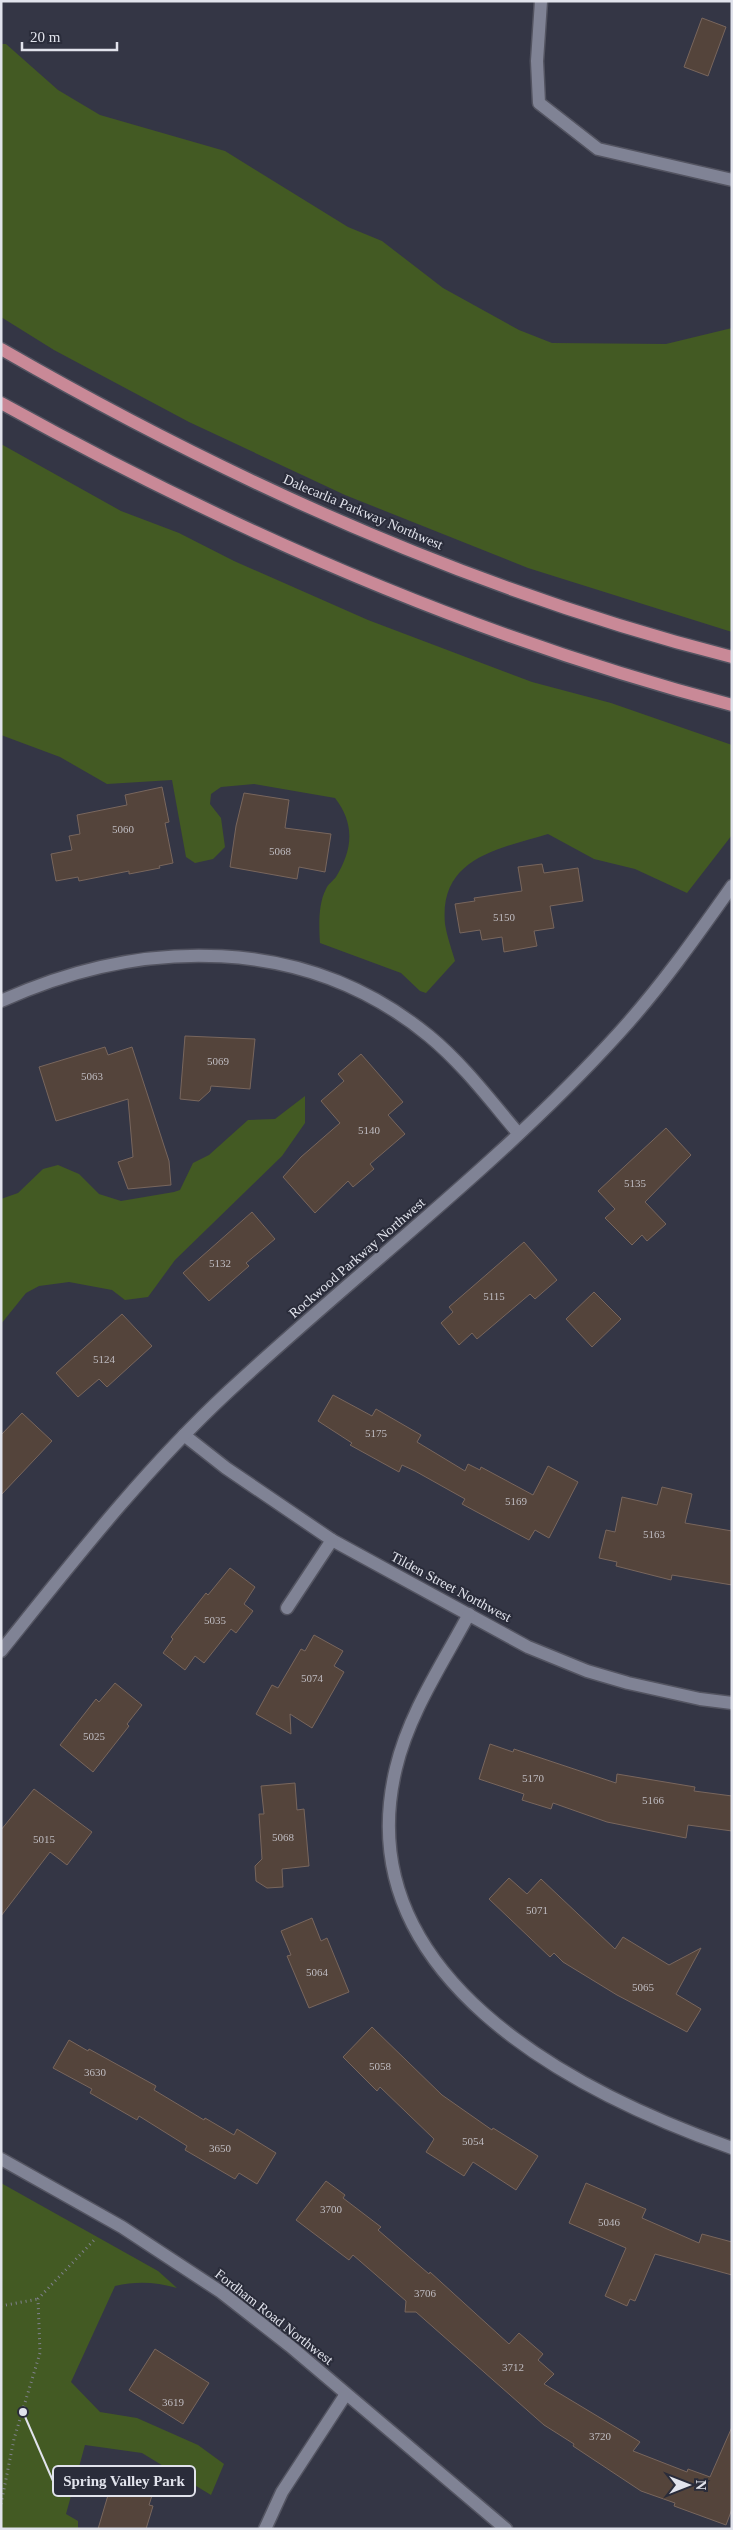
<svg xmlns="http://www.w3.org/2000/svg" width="733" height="2530" font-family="Georgia,serif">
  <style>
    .green { fill: #435a23 }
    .building { fill: #54443b; stroke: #78665d }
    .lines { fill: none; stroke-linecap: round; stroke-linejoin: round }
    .minor-casing { stroke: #535461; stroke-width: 15 }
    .major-casing { stroke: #535461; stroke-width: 15 }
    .path { stroke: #80828e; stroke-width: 3; stroke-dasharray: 1 4; stroke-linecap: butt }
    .minor { stroke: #808395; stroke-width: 12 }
    .major { stroke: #c98997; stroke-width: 12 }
    .labels { text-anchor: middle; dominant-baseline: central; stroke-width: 4; stroke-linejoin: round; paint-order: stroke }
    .number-label { font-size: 11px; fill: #bebbc0 }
    .street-label { font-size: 14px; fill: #e1e3ec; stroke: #2a2c3a }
    .leader { fill: none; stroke: #e1e3ec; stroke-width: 2 }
    .callout-dot { fill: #e1e3ec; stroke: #2a2c3a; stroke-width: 2 }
    .callout { fill: #2a2c3a; stroke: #e1e3ec; stroke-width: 2 }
    .callout-label { font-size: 15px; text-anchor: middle; font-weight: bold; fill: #e1e3ec }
  </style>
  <rect width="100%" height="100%" fill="#343645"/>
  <g class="green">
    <path d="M1,44H6L58,90L100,115L225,151L348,227L382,241L443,288L519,330L552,343L666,344L732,328V632L528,568L345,495L189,422L54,350L1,317Z"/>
    <path d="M1,444L121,511L179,533L234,561L368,620L532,682L611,703L732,745V835L687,893L635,869L594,859L548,834C498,849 439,858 445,924C447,937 452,950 455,961L426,993L420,991L401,973L320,943C319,927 318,904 326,889C328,884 333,881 336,877C353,849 355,824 335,798L254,784L221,787L211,794L210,804L221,818L225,847L213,859L195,863L186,857L172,780L107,784L60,757L1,735Z"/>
    <path d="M305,1096V1123L282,1156L175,1260L148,1297L125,1300L112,1290L69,1282L39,1286L26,1293L1,1324V1199L18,1193L43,1169L58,1165L79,1174L99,1194L121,1201L174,1192L180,1190L193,1163L209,1155L248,1120L275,1119Z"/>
    <path d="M1,2183L158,2271L177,2288C155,2282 137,2281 115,2286L71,2382L100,2412L137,2418L198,2445L224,2464L211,2495L142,2453L85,2445L66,2514L78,2521V2529H1Z"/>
  </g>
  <g class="building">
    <path d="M702,18L726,27L708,76L684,67Z"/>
    <path d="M162,787L169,822L165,823L173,863L159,866L160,868L129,874V871L79,881L78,877L56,881L51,854L72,850L69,836L80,834L77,815L127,805L125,795Z"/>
    <path d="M244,793L289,800L285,828L331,834L325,872L299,867L297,879L230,867L236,826Z"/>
    <path d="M542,864L544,873L578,868L583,901L550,906L554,928L534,931L537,946L504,952L502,937L482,940L480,930L460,933L455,904L475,901L474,898L522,891L518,867Z"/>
    <path d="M185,1036L255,1039L250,1089L211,1086L210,1091L199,1101L180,1099Z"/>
    <path d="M105,1047L108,1055L132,1047L169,1161L171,1185L128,1189L118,1162L133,1157L128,1099L56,1121L39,1067Z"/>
    <path d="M361,1054L403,1102L388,1115L405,1134L370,1164L374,1169L353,1187L348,1181L315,1213L283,1177L301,1157L340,1123L321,1101L344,1081L338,1074Z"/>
    <path d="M666,1128L691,1155L645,1202L666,1224L647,1241L642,1235L632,1245L605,1218L615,1209L598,1191Z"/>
    <path d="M252,1212L275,1239L246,1263L249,1266L209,1301L183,1273Z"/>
    <path d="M524,1242L557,1280L535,1299L530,1294L477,1339L472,1333L459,1345L441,1323L453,1312L449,1307Z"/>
    <path d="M594,1292L621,1319L592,1347L566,1319Z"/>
    <path d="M122,1314L152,1346L107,1387L99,1379L78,1397L56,1373Z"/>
    <path d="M333,1395L372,1416L376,1409L421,1435L417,1442L465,1471L468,1464L480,1470L481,1467L533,1495L548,1466L578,1482L549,1538L535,1530L529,1540L462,1504L465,1499L415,1471L402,1465L399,1472L350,1445L352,1443L318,1421Z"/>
    <path d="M22,1413L52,1441L1,1495V1435Z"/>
    <path d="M662,1487L692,1494L685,1523L732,1531V1585L672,1575L671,1580L616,1566L617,1562L599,1558L606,1530L615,1532L622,1497L657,1505Z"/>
    <path d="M230,1568L255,1587L244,1604L253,1611L236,1633L231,1629L204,1663L195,1656L185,1670L163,1653L173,1639L171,1637L206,1593L208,1595Z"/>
    <path d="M314,1635L343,1651L334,1666L344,1672L312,1728L290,1714L291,1734L256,1714L272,1685L278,1688L301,1649L305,1651Z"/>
    <path d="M115,1683L142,1705L127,1724L129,1726L93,1772L60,1745L96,1699L99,1702Z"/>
    <path d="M490,1744L513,1752L514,1749L616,1783L617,1774L695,1787L694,1791L732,1796V1831L688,1825L686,1838L607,1822L553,1803L551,1809L522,1800L524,1794L479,1779Z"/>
    <path d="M295,1783L297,1810L304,1809L309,1866L282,1869L283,1887L267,1888L256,1881L255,1866L262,1859L259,1814H264L261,1786Z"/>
    <path d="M34,1789L92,1832L67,1865L50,1852L1,1916V1830Z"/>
    <path d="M509,1878L527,1894L541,1879L615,1949L623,1937L669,1965L701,1948L676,1994L701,2009L687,2032L617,1995L563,1962L554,1953L550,1957L489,1899Z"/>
    <path d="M312,1918L321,1941L327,1938L349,1992L309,2008L287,1956L291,1955L281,1931Z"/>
    <path d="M372,2027L442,2095L492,2130L493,2128L538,2156L516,2190L473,2162L464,2176L426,2152L434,2139L380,2087L377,2091L343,2057Z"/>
    <path d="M69,2040L88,2051L89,2049L156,2086L154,2090L204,2120L205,2118L234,2135L237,2129L276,2153L257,2184L239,2173L235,2179L185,2150L187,2146L139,2116L137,2120L90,2093L92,2089L53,2068Z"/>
    <path d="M326,2181L345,2195L343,2198L381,2227L378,2230L429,2274L430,2272L509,2344L519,2333L543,2354L538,2360L554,2374L544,2384L637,2440L640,2442L633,2451L687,2472L688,2469L710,2477L732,2427V2509L726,2525L674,2506L675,2503L641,2491L573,2446L574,2444L544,2425L416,2312H405L406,2301L353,2255L349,2260L296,2220Z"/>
    <path d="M586,2183L646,2209L642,2218L699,2243L702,2234L732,2242V2275L655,2254L635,2301L630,2299L627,2306L605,2296L626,2248L569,2223Z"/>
    <path d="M155,2349L209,2383L183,2424L129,2390Z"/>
    <path d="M114,2475L155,2486L149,2505L153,2506L146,2529H98Z"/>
  </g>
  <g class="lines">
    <g class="minor-casing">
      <g id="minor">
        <path d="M541,1L537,61L539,103L598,149L732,180"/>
        <path d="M1,1001C142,937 305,934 429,1036C463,1064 490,1100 518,1133"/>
        <path d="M184,1435L226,1468L332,1540L528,1647L587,1671L628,1683L700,1699L732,1703"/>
        <path d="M287,1608L332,1540"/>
        <path d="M469,1614C443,1663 409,1713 396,1768C346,1975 571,2091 732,2148"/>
        <path d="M1,1651C74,1560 144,1470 229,1391C358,1271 500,1164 618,1034C660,988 696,937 732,886"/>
        <path d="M1,2159L122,2227L221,2292L290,2346L506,2529"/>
        <path d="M265,2529L282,2492L346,2394"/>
      </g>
    </g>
    <g class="major-casing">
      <g id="major">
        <path d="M1,349C230,481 476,592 732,657"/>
        <path d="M1,403C232,531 476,638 732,705"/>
      </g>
    </g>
    <g class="path">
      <path d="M1,2306L38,2299"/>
      <path d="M1,2504L14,2439L40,2353L38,2299L96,2238"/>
    </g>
    <use href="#minor" class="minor"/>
    <use href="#major" class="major"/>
  </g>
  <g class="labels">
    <g class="number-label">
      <text x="123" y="829">5060</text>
      <text x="280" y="851">5068</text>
      <text x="504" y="917">5150</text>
      <text x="218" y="1061">5069</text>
      <text x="92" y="1076">5063</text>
      <text x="369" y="1130">5140</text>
      <text x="635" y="1183">5135</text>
      <text x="220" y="1263">5132</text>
      <text x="494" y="1296">5115</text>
      <text x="104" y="1359">5124</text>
      <text x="376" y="1433">5175</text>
      <text x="516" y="1501">5169</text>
      <text x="654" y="1534">5163</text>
      <text x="215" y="1620">5035</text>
      <text x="312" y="1678">5074</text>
      <text x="94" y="1736">5025</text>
      <text x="533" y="1778">5170</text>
      <text x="653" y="1800">5166</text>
      <text x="283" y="1837">5068</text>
      <text x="44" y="1839">5015</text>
      <text x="537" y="1910">5071</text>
      <text x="317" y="1972">5064</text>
      <text x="643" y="1987">5065</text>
      <text x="380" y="2066">5058</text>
      <text x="95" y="2072">3630</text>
      <text x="473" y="2141">5054</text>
      <text x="220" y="2148">3650</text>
      <text x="331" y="2209">3700</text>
      <text x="609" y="2222">5046</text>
      <text x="425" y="2293">3706</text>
      <text x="513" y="2367">3712</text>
      <text x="173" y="2402">3619</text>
      <text x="600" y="2436">3720</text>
    </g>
    <g class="street-label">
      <text transform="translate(363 512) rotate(23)">Dalecarlia Parkway Northwest</text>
      <text transform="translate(357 1258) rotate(-41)">Rockwood Parkway Northwest</text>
      <text transform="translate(451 1587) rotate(28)">Tilden Street Northwest</text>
      <text transform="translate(274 2317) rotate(38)">Fordham Road Northwest</text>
    </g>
  </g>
  <path class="leader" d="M23 2412L53 2481"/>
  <circle class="callout-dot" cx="23" cy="2412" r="5"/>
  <rect class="callout" x="53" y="2466" width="142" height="30" rx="5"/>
  <g class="callout-label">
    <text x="124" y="2486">Spring Valley Park</text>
  </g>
  <rect width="733" height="2530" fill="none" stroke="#e1e3ec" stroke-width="5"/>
  <g transform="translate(688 2485) rotate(90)" stroke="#2a2c3a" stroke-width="4" paint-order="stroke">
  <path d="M0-4L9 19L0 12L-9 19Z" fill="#e1e3ec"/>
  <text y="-8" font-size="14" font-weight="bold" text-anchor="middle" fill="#e1e3ec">N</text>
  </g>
  <path d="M22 42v8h95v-8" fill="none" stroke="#e1e3ec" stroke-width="2.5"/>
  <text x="30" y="42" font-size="15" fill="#e1e3ec" stroke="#2a2c3a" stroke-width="4" paint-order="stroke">20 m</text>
</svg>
